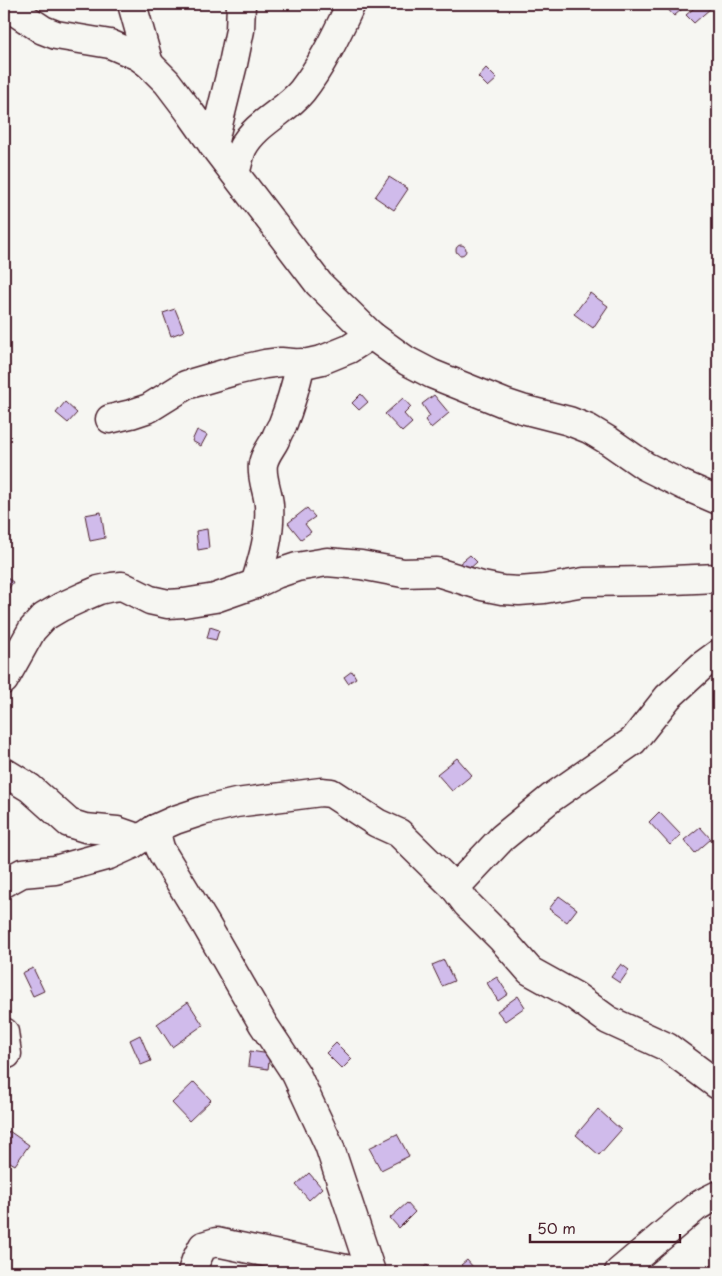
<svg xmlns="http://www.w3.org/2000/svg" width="722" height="1276" font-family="'Playpen Sans',sans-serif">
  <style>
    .building { fill: #d0bbeb; stroke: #4a1f2b }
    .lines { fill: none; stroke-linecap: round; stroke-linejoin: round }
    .minor-casing { stroke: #4a1f2b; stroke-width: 31 }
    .minor { stroke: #f6f6f2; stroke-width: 28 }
  </style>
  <rect width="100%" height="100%" fill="#f6f6f2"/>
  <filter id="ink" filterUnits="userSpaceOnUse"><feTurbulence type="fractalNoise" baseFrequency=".02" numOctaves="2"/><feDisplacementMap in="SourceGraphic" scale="10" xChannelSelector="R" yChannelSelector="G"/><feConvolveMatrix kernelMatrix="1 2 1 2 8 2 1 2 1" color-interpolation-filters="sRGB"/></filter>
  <g filter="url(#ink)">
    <g class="building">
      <path d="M663,4H688L674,16Z"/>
      <path d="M699,4H706L711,8L694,23L686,15Z"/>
      <path d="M486,68L497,79L488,87L478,77Z"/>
      <path d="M389,177L408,189L394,210L375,197Z"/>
      <circle cx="461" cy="250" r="5"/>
      <path d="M590,293L608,306L593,328L574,314Z"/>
      <path d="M175,309L184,331L171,336L163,313Z"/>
      <path d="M361,394L368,402L359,410L352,403Z"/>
      <path d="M434,395L449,413L431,428L425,420L430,416L422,404Z"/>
      <path d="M403,398L411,407L404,414L412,423L402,432L385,414Z"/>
      <path d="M65,402L77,413L68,423L56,413Z"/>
      <path d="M197,430L207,435L201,446L192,441Z"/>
      <path d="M307,508L315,517L305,524L311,532L301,539L288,523Z"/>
      <path d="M101,512L105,538L90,541L85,515Z"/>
      <path d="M207,529L209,548L198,550L196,531Z"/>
      <path d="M470,555L477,562L466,572L459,564Z"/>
      <path d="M4,576L13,582L4,596Z"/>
      <path d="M210,627L219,630L216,640L207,638Z"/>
      <path d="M352,671L356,678L348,683L344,677Z"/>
      <path d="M457,758L472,775L452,791L437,774Z"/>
      <path d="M659,812L681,835L670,845L649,822Z"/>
      <path d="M700,827L711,839L695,853L684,840Z"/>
      <path d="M559,896L577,909L567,922L549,909Z"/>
      <path d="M444,960L454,981L442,986L432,965Z"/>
      <path d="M621,964L629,970L620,983L611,977Z"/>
      <path d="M33,968L44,991L33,996L22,973Z"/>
      <path d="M497,977L508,994L498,1001L487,983Z"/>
      <path d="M518,996L525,1007L505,1021L497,1011Z"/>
      <path d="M188,1002L203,1025L172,1047L157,1024Z"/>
      <path d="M140,1035L151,1061L141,1065L130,1040Z"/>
      <path d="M336,1043L352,1059L342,1069L326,1053Z"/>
      <path d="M250,1051L270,1054L268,1069L248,1066Z"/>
      <path d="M194,1082L211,1100L189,1121L172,1103Z"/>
      <path d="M598,1109L621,1130L599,1155L576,1135Z"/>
      <path d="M9,1131L29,1145L15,1165L5,1159L4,1160V1139Z"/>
      <path d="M397,1134L409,1156L381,1170L369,1148Z"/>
      <path d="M309,1173L322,1188L309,1200L296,1185Z"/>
      <path d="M407,1203L415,1212L399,1228L390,1218Z"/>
      <path d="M467,1260L473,1267L468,1272L461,1265Z"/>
      <path d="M427,1265L433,1272H417Z"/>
    </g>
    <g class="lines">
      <g class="minor-casing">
        <g id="minor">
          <path d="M4,4L43,30L56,35L110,44L138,56L149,64L167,82L189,111L213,145L319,284L371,335L407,361L432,374L504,403L522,409L569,421L589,429L609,441L645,466L683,485L718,500"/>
          <path d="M132,4L149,64"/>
          <path d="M213,145L233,64L240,30L241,4"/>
          <path d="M235,173C238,165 239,155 243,147C256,123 285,112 302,91C323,64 336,35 351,4"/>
          <path d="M110,419L131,414L149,408L186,385L234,371L265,364L281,362L304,364L322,360L349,349L371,335"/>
          <path d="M255,584C263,559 271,532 269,505C268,491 261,478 263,464C265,454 271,448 275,440C277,435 279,430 282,426C290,406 296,385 301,363"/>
          <path d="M718,654L703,665L668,697L633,741L551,798L502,838L455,888L467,904L501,938L530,971L575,996L608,1020L667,1047L718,1085"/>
          <path d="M4,680L32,630L44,617L61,607L85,596L99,590L112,587L122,586L150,600L168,604L184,603L215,598L255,584L276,574L297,567L327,562L361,565L403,573L437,572L482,586L502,590L519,591L544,589L584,582L650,581L718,578"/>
          <path d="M4,772L30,788L69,823L85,828L117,831L140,839"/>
          <path d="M155,829L160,848L163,854L205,923L263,1024L296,1074L329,1145L371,1272"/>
          <path d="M4,883L22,873L55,870L109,855L131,845L155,829L175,820L202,811L236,803L321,792L331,793L377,823L399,833L455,888"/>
          <path d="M4,1032L7,1054"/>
          <path d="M192,1272L196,1260L203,1246L216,1242L360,1272"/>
          <path d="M619,1272L696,1207L708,1200L718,1195"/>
        </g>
      </g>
      <use href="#minor" class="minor"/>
    </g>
  </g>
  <rect width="722" height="1276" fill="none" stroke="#f6f6f2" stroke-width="20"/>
  <rect x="10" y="10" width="702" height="1256" fill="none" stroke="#4a1f2b" stroke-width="2" filter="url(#ink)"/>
  <path d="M530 1234v8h150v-8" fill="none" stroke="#4a1f2b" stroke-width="2.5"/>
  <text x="537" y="1234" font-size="15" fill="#4a1f2b" stroke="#f6f6f2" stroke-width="4" paint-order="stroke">50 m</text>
</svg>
